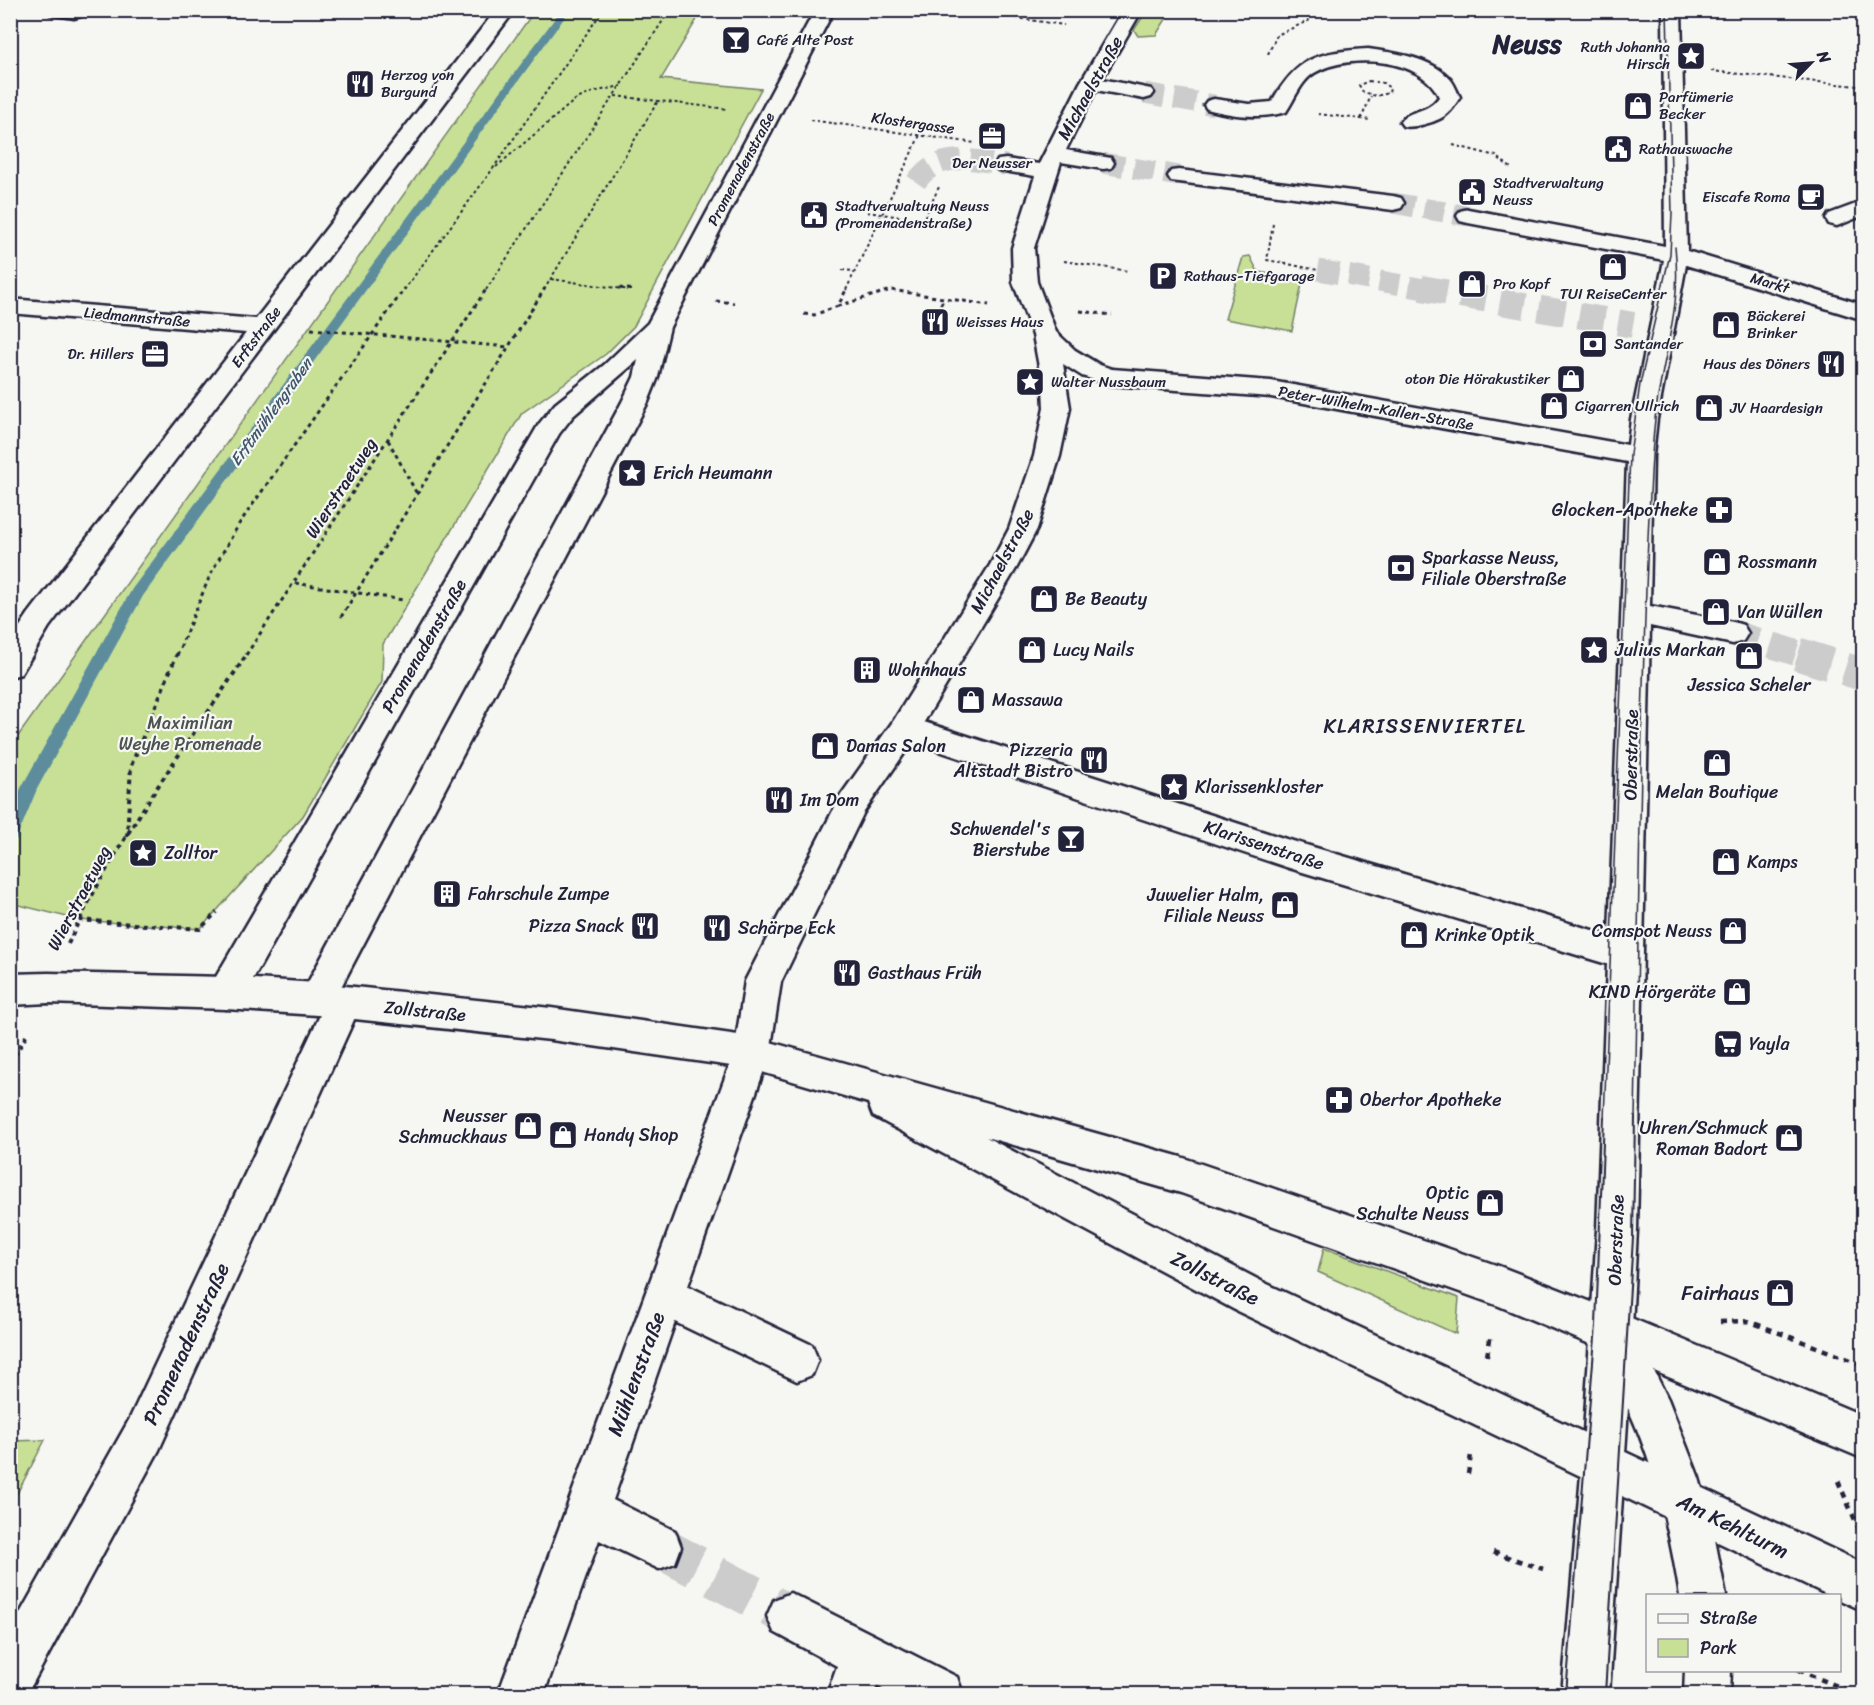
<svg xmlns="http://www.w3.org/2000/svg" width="1874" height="1705" font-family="Sriracha,sans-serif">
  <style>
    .green { fill: #c7e096; stroke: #748168; stroke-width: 1.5 }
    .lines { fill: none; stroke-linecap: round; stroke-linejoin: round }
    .stream { fill: #5d8d9d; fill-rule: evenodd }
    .minor-tunnel-far3 { stroke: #cccccd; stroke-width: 21; stroke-dasharray: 21 10; stroke-linecap: butt }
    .minor-tunnel-far2 { stroke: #cccccd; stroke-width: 26; stroke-dasharray: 26 14; stroke-linecap: butt }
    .minor-tunnel-far1 { stroke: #cccccd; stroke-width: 33; stroke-dasharray: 33 16; stroke-linecap: butt }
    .minor-tunnel { stroke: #cccccd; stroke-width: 42; stroke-dasharray: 42 21; stroke-linecap: butt }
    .minor-casing { stroke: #22223b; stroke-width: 5 }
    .major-casing { stroke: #22223b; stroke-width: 5 }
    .path-far3 { stroke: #22223b; stroke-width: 2; stroke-dasharray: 3 3; stroke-linecap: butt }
    .path-far2 { stroke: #22223b; stroke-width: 3; stroke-dasharray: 4 4; stroke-linecap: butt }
    .path-far1 { stroke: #22223b; stroke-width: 4; stroke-dasharray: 4.5 4.5; stroke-linecap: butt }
    .path { stroke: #22223b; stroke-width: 4.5; stroke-dasharray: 6 6; stroke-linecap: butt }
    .minor { fill: #f6f6f2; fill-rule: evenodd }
    .major { fill: #f6f6f2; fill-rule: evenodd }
    .tram-far1 { stroke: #22223b; stroke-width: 1.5 }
    .tram { stroke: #22223b; stroke-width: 2 }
    .labels { text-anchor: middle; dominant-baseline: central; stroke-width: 4.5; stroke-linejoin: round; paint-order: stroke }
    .far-poi-label { font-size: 15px; fill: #22223b; stroke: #f6f6f2; text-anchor: start }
    .far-street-label { font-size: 15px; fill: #22223b; stroke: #f6f6f2 }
    .far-water-label { font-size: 16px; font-style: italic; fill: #3f576c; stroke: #f6f6f2 }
    .street-label { font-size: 18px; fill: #22223b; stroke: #f6f6f2 }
    .poi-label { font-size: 18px; fill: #22223b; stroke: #f6f6f2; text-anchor: start }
    .park-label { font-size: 18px; fill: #4b5252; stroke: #f6f6f2 }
    .neighbourhood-label { font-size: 20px; letter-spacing: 1.5px; fill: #22223b; stroke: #f6f6f2 }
    .near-street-label { font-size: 21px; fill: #22223b; stroke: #f6f6f2 }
    .near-poi-label { font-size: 21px; fill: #22223b; stroke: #f6f6f2; text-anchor: end }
    .far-town-label { font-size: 26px; font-weight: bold; fill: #22223b; stroke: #f6f6f2 }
  </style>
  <rect width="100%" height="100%" fill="#f6f6f2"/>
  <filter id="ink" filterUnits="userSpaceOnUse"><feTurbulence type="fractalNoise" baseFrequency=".0167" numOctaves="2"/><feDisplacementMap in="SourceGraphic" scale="12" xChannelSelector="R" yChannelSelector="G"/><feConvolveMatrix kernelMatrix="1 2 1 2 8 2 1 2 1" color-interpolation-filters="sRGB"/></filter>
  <g filter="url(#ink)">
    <g class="green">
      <path d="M535,10L702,11L661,79L761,89L634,326L606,354L522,413L383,644L382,682L303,816L200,929L79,920L11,903V746Z"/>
      <path d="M1146,12L1168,16L1156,35L1138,36L1134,30Z"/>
      <path d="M1250,256L1258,272L1303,279L1292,331L1225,319L1243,257Z"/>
      <path d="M1324,1248L1459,1298L1456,1334L1318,1272Z"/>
      <path d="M45,1440L11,1505V1441Z"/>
    </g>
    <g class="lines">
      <path class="stream" d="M561,10H570L143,596L37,789L16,840L10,841V814L21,788L132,589Z"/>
      <g class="minor-tunnel-far3">
        <path d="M1144,93L1214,105"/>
        <path d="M1103,163L1179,176"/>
        <path d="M916,182C938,151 973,159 1006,165"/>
        <path d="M1393,203L1468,216"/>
        <path d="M1318,270L1430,290"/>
      </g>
      <g class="minor-tunnel-far2">
        <path d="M1421,288L1633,325"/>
        <path d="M1733,633L1803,655"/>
      </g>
      <path class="minor-tunnel-far1" d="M1798,654L1864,675"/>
      <path class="minor-tunnel" d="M659,1547L790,1616"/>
      <g class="minor-casing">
        <g id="minor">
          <path d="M48,10H82L83,12L81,16L74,18L50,14Z"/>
          <path d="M496,10H515L49,627L21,674L10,677V641L29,613L246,333L10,313V299L256,319Z"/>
          <path d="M815,10H834L670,327L658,377L648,402L341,987L357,991L362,1002L159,1450L27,1694H10V1631L129,1420L321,1013L317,1015L304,1010L299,999L622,402L634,377L638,360L573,416L559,434L239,1004L226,1009L213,1004L208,993L213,982L539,424L555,404L604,365L648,323Z"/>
          <path d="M1123,10H1142L1102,79L1151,89L1154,93L1151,97L1144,99L1096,90L1066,150L1111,158L1114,163L1111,168L1103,169L1061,162L1034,248L1037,282L1056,332L1075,350L1100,365L1112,369L1271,381L1628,445L1631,419L1664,260L1468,223L1460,221L1457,216L1460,211L1468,209L1665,246L1663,10H1681L1687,251L1864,305V320L1686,265L1657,419L1653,456L1650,606L1733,622L1743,625L1748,633L1743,641L1733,644L1650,626L1637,1230L1632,1327L1668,1399L1699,1478L1712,1524L1726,1596H1680C1669,1529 1656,1470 1628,1408L1609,1694H1562L1582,1463L1597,1230L1607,964L1286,867L912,742L864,812L781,982L770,1053L688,1286L812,1345L818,1360L812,1375L797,1381L675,1322L613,1500L675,1531L681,1547L675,1563L659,1569L599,1540L544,1694H498L734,1053L745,981L841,795L894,720L990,565L1009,529L1034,456L1044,408L1043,388L1033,335L1013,282L1012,248L1035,176L998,170L995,165L998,160L1006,159L1039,164L1080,83ZM1063,364L1082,376L1110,385L1271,397L1627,462L1609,935L1286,839L924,722L1017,567L1037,529L1060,456L1070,408Z"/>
          <path d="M1368,49C1395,53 1432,57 1451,80C1455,85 1457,92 1460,97C1456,103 1453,109 1448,113C1441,121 1413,129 1403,126L1400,122C1409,109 1427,114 1439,97C1423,58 1350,53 1316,72C1301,80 1295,99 1286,112C1261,119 1232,116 1207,109L1204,105L1207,101L1214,99L1249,104L1272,102C1297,57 1318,52 1368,49Z"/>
          <path d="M1179,170L1393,196L1401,198L1404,203L1401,208L1393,210L1171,181L1168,176L1171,171Z"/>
          <path d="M1864,201V215L1837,226L1829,224L1826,219L1829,214Z"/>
          <path d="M790,1593L957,1677L963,1694H892L877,1686L873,1694H827L837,1666L774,1632L767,1616L774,1600Z"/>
          <path d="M1685,1670H1731L1730,1694H1684Z"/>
        </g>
      </g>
      <g class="major-casing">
        <path id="major" d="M48,973L226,977L317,983L551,1008L752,1037L1181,1157L1499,1266L1612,1310L1864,1416V1459L1499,1306L1181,1193L986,1137L1263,1282L1864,1564V1611L1840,1600V1596H1830L1235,1310L873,1116L868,1103L752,1069L551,1040L317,1015L226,1009L48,1003L10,1005V974Z"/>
      </g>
      <g class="path-far3">
        <path d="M974,12L1064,25"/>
        <path d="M1268,54L1277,35L1310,20"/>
        <path d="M1711,71L1857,86"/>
        <path d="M1369,81L1383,83L1390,88L1389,93L1376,96L1363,92L1359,85Z"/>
        <path d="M615,96L728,109"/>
        <path d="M1318,114L1370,120"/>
        <path d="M1361,119L1371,96"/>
        <path d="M810,120L975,143"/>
        <path d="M1453,145L1496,156L1511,168"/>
        <path d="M496,167L575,100L593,92L621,86"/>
        <path d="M867,212L923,220L939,187"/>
        <path d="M1273,224L1267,260L1318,270"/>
        <path d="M1064,261L1128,271"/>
        <path d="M842,270L853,271"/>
        <path d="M551,279L631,290"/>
        <path d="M404,290L492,170L603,10"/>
        <path d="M486,290L670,10"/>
        <path d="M544,290L658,101"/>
        <path d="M846,290L920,135"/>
      </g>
      <g class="path-far2">
        <path d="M619,288L634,290"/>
        <path d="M716,301L734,303"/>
        <path d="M838,306L891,290L989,305"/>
        <path d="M1080,311L1112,315"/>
        <path d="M937,312L944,298"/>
        <path d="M804,314L814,315L838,306L847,288"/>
        <path d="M311,329L509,347"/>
        <path d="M388,440L417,494"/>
        <path d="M295,583L403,600"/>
        <path d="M341,617L545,288"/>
        <path d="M177,655L211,573L239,524L405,288"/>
        <path d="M246,655L487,288"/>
      </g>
      <g class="path-far1">
        <path d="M127,837L131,766L177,654"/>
        <path d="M79,920L200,929L217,912"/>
        <path d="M68,944C115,841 185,748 247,654"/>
        <path d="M10,1063L28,1033"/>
      </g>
      <g class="path">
        <path d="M1720,1322L1748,1321L1864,1365"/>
        <path d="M1487,1356L1491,1334"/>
        <path d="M1468,1474L1471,1455"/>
        <path d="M1838,1481L1859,1529"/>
        <path d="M1493,1552L1543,1569"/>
        <path d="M1798,1670L1857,1694"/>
      </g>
      <use href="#minor" class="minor"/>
      <use href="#major" class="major"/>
      <g class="tram-far1">
        <path d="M1604,1119L1630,454L1640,384L1670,254L1672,214L1667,10"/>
        <path d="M1635,1119C1639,910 1640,702 1650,494C1652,458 1653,421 1660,386C1669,335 1681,299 1675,247"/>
      </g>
      <g class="tram">
        <path d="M1566,1694L1596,1325L1604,1117"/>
        <path d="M1605,1694L1633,1238L1635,1117"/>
      </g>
    </g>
  </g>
  <defs>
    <g id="bar-square" transform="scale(1.5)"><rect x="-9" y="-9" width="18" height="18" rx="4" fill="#22223b" stroke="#f6f6f2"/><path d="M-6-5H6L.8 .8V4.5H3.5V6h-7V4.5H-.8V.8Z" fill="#fff"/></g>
    <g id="sight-square" transform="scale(1.5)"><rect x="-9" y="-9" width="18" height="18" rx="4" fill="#22223b" stroke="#f6f6f2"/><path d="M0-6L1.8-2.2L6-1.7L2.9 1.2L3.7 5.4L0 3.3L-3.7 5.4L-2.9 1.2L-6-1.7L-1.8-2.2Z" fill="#fff"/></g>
    <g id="restaurant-square" transform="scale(1.5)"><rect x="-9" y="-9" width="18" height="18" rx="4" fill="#22223b" stroke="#f6f6f2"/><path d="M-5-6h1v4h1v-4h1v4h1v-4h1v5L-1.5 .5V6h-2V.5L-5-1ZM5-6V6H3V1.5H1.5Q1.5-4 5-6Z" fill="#fff"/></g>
    <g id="shop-square" transform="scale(1.5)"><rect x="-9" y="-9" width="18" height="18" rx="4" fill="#22223b" stroke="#f6f6f2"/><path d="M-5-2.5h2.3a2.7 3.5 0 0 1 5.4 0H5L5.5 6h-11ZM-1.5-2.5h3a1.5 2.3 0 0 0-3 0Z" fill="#fff"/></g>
    <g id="office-square" transform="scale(1.5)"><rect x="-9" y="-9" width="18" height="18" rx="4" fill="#22223b" stroke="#f6f6f2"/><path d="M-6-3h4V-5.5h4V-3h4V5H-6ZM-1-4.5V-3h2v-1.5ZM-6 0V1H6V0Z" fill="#fff"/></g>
    <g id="civic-square" transform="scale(1.5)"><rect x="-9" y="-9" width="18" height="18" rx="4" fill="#22223b" stroke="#f6f6f2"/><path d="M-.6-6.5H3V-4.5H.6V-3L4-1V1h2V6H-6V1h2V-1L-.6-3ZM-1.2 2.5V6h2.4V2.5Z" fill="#fff"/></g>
    <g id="cafe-square" transform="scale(1.5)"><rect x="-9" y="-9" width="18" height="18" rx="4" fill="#22223b" stroke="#f6f6f2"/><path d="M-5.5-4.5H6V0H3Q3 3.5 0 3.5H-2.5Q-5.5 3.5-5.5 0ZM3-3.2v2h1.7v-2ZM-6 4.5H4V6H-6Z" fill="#fff"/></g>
    <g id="parking-square" transform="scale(1.5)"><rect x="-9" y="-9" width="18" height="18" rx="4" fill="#22223b" stroke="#f6f6f2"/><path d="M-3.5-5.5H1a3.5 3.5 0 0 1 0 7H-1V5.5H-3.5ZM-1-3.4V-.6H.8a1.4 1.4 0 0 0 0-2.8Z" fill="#fff"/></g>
    <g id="bank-square" transform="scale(1.5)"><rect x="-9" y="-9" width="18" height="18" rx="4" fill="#22223b" stroke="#f6f6f2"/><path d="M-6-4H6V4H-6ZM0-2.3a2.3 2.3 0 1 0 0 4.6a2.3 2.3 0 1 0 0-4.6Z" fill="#fff"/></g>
    <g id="pharmacy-square" transform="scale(1.5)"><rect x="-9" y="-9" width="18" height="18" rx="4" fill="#22223b" stroke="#f6f6f2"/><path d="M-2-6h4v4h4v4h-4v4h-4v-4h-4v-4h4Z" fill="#fff"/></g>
    <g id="building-square" transform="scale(1.5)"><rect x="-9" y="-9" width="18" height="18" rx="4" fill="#22223b" stroke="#f6f6f2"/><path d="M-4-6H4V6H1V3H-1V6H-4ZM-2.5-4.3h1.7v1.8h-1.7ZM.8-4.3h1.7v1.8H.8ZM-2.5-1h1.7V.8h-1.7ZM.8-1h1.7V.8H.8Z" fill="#fff"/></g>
    <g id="supermarket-square" transform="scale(1.5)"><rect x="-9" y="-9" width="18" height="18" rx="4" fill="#22223b" stroke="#f6f6f2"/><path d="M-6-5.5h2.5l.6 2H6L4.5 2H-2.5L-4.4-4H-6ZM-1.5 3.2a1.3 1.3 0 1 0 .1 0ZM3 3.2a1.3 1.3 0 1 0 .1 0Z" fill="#fff"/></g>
  </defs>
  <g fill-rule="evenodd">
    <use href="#bar-square" x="736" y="40"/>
    <use href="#sight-square" x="1691" y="56"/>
    <use href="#restaurant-square" x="360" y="84"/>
    <use href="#shop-square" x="1638" y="106"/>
    <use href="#office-square" x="992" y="136"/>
    <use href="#civic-square" x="1618" y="149"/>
    <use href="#civic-square" x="1472" y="192"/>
    <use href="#cafe-square" x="1811" y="197"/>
    <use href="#civic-square" x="814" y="215"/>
    <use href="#shop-square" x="1613" y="267"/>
    <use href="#parking-square" x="1163" y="276"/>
    <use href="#shop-square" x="1472" y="284"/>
    <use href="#restaurant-square" x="935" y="322"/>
    <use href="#shop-square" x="1726" y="325"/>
    <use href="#bank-square" x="1593" y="344"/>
    <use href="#office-square" x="155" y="354"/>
    <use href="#restaurant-square" x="1831" y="364"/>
    <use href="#shop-square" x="1571" y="379"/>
    <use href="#sight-square" x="1030" y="382"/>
    <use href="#shop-square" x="1554" y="406"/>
    <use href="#shop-square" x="1709" y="408"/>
    <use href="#sight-square" x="632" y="473"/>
    <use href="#pharmacy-square" x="1719" y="510"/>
    <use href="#shop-square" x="1717" y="562"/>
    <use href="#bank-square" x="1401" y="568"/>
    <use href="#shop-square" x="1044" y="599"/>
    <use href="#shop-square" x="1716" y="612"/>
    <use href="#shop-square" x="1032" y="650"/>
    <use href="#sight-square" x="1594" y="650"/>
    <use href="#shop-square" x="1749" y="656"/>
    <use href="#building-square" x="867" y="670"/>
    <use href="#shop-square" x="971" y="700"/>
    <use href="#shop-square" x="825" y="746"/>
    <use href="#restaurant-square" x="1094" y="760"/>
    <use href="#shop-square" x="1717" y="763"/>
    <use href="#sight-square" x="1174" y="787"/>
    <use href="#restaurant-square" x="779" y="800"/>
    <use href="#bar-square" x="1071" y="839"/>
    <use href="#sight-square" x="143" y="853"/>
    <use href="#shop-square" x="1726" y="862"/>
    <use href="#building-square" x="447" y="894"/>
    <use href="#shop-square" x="1285" y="905"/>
    <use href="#restaurant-square" x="645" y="926"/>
    <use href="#restaurant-square" x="717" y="928"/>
    <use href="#shop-square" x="1733" y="931"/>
    <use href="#shop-square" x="1414" y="935"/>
    <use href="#restaurant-square" x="847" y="973"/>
    <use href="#shop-square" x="1737" y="992"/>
    <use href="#supermarket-square" x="1728" y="1044"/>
    <use href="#pharmacy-square" x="1339" y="1100"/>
    <use href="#shop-square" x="528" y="1126"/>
    <use href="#shop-square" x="563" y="1135"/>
    <use href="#shop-square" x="1789" y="1138"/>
    <use href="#shop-square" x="1490" y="1203"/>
    <use href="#shop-square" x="1780" y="1293"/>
  </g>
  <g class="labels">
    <g class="far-poi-label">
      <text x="757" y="40">Café Alte Post</text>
      <text x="1670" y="47" text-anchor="end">Ruth Johanna<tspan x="1670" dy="17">Hirsch</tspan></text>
      <text x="381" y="75">Herzog von<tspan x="381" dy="17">Burgund</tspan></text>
      <text x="1659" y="97">Parfümerie<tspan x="1659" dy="17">Becker</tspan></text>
      <text x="1639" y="149">Rathauswache</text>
      <text x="992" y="163" text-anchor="middle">Der Neusser</text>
      <text x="1493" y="183">Stadtverwaltung<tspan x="1493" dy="17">Neuss</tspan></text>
      <text x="1790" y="197" text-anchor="end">Eiscafe Roma</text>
      <text x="835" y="206">Stadtverwaltung Neuss<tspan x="835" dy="17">(Promenadenstraße)</tspan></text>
      <text x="1184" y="276">Rathaus-Tiefgarage</text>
      <text x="1493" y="284">Pro Kopf</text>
      <text x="1613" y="294" text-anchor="middle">TUI ReiseCenter</text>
      <text x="1747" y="316">Bäckerei<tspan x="1747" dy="17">Brinker</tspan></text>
      <text x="956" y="322">Weisses Haus</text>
      <text x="1614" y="344">Santander</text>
      <text x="134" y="354" text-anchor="end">Dr. Hillers</text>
      <text x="1810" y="364" text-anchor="end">Haus des Döners</text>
      <text x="1550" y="379" text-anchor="end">oton Die Hörakustiker</text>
      <text x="1051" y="382">Walter Nussbaum</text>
      <text x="1575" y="406">Cigarren Ullrich</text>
      <text x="1730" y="408">JV Haardesign</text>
    </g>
    <g class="far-street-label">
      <text transform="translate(913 123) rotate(8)">Klostergasse</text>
      <text transform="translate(741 169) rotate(-62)">Promenadenstraße</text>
      <text transform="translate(1770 283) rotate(17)">Markt</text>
      <text transform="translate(137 317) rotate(5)">Liedmannstraße</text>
      <text transform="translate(256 337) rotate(-53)">Erftstraße</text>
      <text transform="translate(1376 408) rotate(10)">Peter-Wilhelm-Kallen-Straße</text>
    </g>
    <g class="far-water-label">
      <text transform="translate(271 412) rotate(-54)">Erftmühlengraben</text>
    </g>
    <g class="street-label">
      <text transform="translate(1090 88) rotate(-61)">Michaelstraße</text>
      <text transform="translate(341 488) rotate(-57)">Wierstraetweg</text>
      <text transform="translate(1002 561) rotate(-62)">Michaelstraße</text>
      <text transform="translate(424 646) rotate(-60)">Promenadenstraße</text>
      <text transform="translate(1631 755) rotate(-89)">Oberstraße</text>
      <text transform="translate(1264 845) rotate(18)">Klarissenstraße</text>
      <text transform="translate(79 898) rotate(-62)">Wierstraetweg</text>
      <text transform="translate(425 1011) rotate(6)">Zollstraße</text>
      <text transform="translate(1616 1240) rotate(-88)">Oberstraße</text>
    </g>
    <g class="poi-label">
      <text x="653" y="473">Erich Heumann</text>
      <text x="1698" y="510" text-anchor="end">Glocken-Apotheke</text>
      <text x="1422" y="558">Sparkasse Neuss,<tspan x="1422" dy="21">Filiale Oberstraße</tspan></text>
      <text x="1738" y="562">Rossmann</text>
      <text x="1065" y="599">Be Beauty</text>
      <text x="1737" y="612">Van Wüllen</text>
      <text x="1053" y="650">Lucy Nails</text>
      <text x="1615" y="650">Julius Markan</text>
      <text x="888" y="670">Wohnhaus</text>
      <text x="1749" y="685" text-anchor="middle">Jessica Scheler</text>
      <text x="992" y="700">Massawa</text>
      <text x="846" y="746">Damas Salon</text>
      <text x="1073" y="750" text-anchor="end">Pizzeria<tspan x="1073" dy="21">Altstadt Bistro</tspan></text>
      <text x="1195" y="787">Klarissenkloster</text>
      <text x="1717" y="792" text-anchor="middle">Melan Boutique</text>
      <text x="800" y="800">Im Dom</text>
      <text x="1050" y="829" text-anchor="end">Schwendel's<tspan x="1050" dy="21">Bierstube</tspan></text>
      <text x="164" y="853">Zolltor</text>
      <text x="1747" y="862">Kamps</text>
      <text x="468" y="894">Fahrschule Zumpe</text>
      <text x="1264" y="895" text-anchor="end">Juwelier Halm,<tspan x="1264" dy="21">Filiale Neuss</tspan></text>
      <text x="624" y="926" text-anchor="end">Pizza Snack</text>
      <text x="738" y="928">Schärpe Eck</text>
      <text x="1712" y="931" text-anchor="end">Comspot Neuss</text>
      <text x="1435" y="935">Krinke Optik</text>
      <text x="868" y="973">Gasthaus Früh</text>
      <text x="1716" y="992" text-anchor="end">KIND Hörgeräte</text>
      <text x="1749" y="1044">Yayla</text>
      <text x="1360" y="1100">Obertor Apotheke</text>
      <text x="507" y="1116" text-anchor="end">Neusser<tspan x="507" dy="21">Schmuckhaus</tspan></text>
      <text x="1768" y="1128" text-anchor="end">Uhren/Schmuck<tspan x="1768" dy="21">Roman Badort</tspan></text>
      <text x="584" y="1135">Handy Shop</text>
      <text x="1469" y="1193" text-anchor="end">Optic<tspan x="1469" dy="21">Schulte Neuss</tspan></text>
    </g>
    <g class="park-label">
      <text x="190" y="723">Maximilian<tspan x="190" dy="21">Weyhe Promenade</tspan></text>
    </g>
    <g class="neighbourhood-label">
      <text x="1425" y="726">KLARISSENVIERTEL</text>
    </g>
    <g class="near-street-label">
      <text transform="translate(1215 1278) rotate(27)">Zollstraße</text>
      <text transform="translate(186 1344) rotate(-65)">Promenadenstraße</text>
      <text transform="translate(636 1374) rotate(-70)">Mühlenstraße</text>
      <text transform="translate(1733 1526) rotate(26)">Am Kehlturm</text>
    </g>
    <g class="near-poi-label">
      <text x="1759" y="1293">Fairhaus</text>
    </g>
    <g class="far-town-label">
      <text x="1527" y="44">Neuss</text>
    </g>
  </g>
  <rect width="1874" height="1705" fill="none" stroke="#f6f6f2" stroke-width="36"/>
  <rect x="18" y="18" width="1838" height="1669" fill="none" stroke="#22223b" stroke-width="2" filter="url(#ink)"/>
  <rect x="1646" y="1594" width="195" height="78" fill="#f6f6f2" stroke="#a1a1a9" stroke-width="1.5"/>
  <rect x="1658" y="1614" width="30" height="9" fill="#f6f6f2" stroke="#a1a1a9" stroke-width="1.5"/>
  <text x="1700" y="1624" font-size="18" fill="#22223b">Straße</text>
  <rect x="1658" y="1639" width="30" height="18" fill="#c7e096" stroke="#a1a1a9" stroke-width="1.5"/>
  <text x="1700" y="1654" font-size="18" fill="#22223b">Park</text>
  <g transform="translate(1811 63) rotate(65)" stroke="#f6f6f2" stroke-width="4.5" paint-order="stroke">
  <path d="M0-4.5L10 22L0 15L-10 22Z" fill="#22223b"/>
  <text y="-9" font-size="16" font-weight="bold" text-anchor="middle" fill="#22223b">N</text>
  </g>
</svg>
